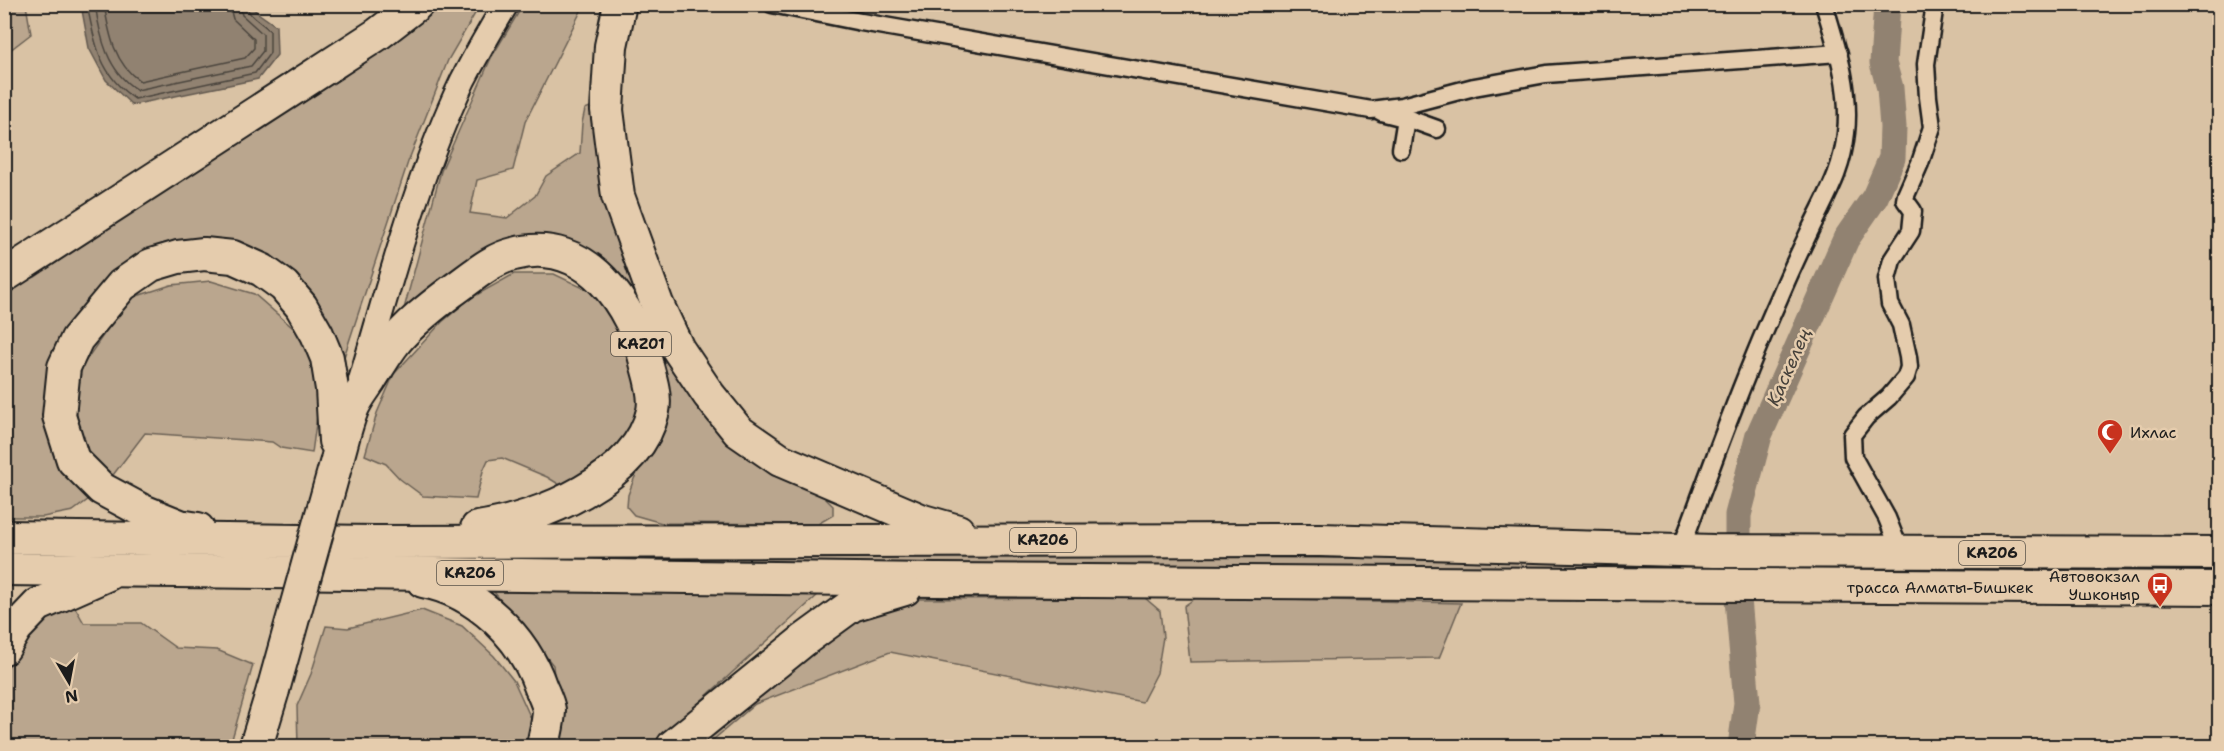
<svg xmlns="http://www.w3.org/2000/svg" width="2224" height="751" font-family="'Shantell Sans',sans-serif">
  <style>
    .green { fill: #baa68e; stroke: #6b6155; stroke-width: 1.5 }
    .water { fill: #918271; stroke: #62594f; stroke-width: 1.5 }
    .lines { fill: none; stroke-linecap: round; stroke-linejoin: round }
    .shore { stroke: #4b453e; stroke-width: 1.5 }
    .river { stroke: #918271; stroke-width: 27 }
    .street-casing { stroke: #1c1c1c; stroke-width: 21 }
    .secondary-casing { stroke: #1c1c1c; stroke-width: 28 }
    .highway-casing { stroke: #1c1c1c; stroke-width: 36 }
    .street { stroke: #e5ccad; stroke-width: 16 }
    .secondary { stroke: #e5ccad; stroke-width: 24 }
    .highway { stroke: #e5ccad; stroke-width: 32 }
    .highway-bridge-casing { stroke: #1c1c1c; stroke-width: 36; stroke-linecap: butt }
    .highway-bridge { stroke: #e5ccad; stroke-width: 32 }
    .labels { text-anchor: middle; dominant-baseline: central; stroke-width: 5; stroke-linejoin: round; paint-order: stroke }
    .shield { fill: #e5ccad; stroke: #585148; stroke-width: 1.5 }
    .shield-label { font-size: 15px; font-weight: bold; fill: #1c1c1c }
    .poi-label { font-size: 16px; fill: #1c1c1c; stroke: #e5ccad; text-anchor: start }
    .street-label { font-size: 16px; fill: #1c1c1c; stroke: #e5ccad }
    .water-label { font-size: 18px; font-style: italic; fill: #45403a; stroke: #e5ccad }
  </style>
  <rect width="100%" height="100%" fill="#d9c2a4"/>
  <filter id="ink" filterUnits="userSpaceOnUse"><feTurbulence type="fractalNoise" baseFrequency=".0167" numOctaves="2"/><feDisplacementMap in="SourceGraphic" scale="12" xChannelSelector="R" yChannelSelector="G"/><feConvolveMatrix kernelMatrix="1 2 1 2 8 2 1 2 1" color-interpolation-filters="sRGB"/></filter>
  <g filter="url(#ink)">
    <g class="green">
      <path d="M5,4L26,5L31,34L5,54Z"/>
      <path d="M430,5H480L448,60L408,162L342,363L298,282L189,248L61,351L80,481L89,499L73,511L43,517H5V288L35,277L164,190L345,76Z"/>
      <path d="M523,5H584L525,122L513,170L477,180L470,213L507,218L535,196L546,176L580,153L582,123L585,109L595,105L682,383L748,459L796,479L823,496L833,506V515L818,524L662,523L634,515L627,507L628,495L634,479L660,430L662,388L562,245L401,320L441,171L491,58Z"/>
      <path d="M514,274H554L594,293L631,346L639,407L621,447L565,488L547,477L502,458L488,460L483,471L476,499L423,496L400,479L386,464L365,455L377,413L394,374L442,322L471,298Z"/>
      <path d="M211,281L254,294L308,341L319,401L312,453L281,448L272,442L145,433L113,475L93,464L79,435L76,404L82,366L115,318L134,297L171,285Z"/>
      <path d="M5,550L1646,560L1658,571L5,560Z"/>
      <path d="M490,587L818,595L651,746H560L553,665Z"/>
      <path d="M1197,597L1461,603L1439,658L1190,662L1184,606Z"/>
      <path d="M1145,598L1160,611L1163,637L1157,673L1142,702L890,652L755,704L706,746H694L850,617L910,599Z"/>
      <path d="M62,601L76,609L84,623H141L176,648L217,650L253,665L230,746H5V672L28,632Z"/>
      <path d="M422,610L462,626L494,656L514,681L534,725L531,746H298L297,706L311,674L326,626L348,628Z"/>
    </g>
    <path class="water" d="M81,5H250L258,13L276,26L277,55L258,79L132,105L106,80L89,48Z"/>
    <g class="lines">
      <g class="shore">
        <path d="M87,4C94,42 100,76 135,99L255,73L270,53V31C262,22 248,17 246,4"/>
        <path d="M95,4C100,37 107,71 137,90L251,66L263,51V34L242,15L239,4"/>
        <path d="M104,4C109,33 114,64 140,81L245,58L254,48V39L233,19L229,4"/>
      </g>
      <path class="river" d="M1741,746L1747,703L1738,599V515L1759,435L1846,239L1875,197L1892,158L1893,127L1890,88L1883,63L1887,4"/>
      <g class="street-casing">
        <g id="street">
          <path d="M772,4L861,22L1371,110L1402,106L1474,87L1546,74L1839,53"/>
          <path d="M1381,112L1412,120L1437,129"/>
          <path d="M1401,149L1406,118"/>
          <path d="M1681,549C1712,464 1743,379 1780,296C1790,272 1801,249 1812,226C1828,193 1842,171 1846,133C1851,89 1837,47 1824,4"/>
          <path d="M1900,551L1887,518L1853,457L1852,435L1866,417L1889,397L1906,377L1909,367L1908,357L1901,325L1890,304L1887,279L1892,260L1911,231L1913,211L1905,200L1906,195L1920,163L1932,127L1928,97L1926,64L1935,4"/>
        </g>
      </g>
      <g class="secondary-casing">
        <path id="secondary" d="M361,380C391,279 417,176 463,80C476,55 491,29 506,4"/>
      </g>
      <g class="highway-casing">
        <g id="highway">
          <path d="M620,4L611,46L607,110L618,196L657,304L678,349L709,395L738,431L780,460L923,521L958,531"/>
          <path d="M4,276L378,34L417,4"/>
          <path d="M337,460C342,442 346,424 353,407C357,398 364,389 370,380C377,369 384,357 392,346C406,326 432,306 452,291C471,278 491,259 514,254C587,235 633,306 647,366C651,380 656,397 653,411C638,479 540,519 477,528"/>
          <path d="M198,529L180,526L143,511L102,489L73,460L59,416L64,367L77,339L122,285L151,265L178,257L204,254L233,257L262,270L284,286L301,306L317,334L327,358L332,389L335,441"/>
          <path d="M4,537L373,542L1320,540L1714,551L2220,553"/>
          <path d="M4,569L935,580L2220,588"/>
          <path d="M423,581C477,591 524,637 541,688C544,695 548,703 549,710C549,721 545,735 543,746"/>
          <path d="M4,648L16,628L38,605L108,574"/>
          <path d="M256,746L273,690"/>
          <path d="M673,746L804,640L852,605L905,589"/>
        </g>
      </g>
      <use href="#street" class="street"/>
      <use href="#secondary" class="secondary"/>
      <use href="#highway" class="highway"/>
      <g class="highway-bridge-casing">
        <path id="highway-bridge" d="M273,690L337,460"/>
      </g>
      <use href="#highway-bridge" class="highway-bridge"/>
    </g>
  </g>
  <defs>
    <g id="mosque-pin" transform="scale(1.35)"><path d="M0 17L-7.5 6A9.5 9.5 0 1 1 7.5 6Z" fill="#c8321e" stroke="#e5ccad"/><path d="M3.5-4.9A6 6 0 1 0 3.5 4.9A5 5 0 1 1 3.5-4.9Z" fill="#fff"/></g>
    <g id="bus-pin" transform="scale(1.35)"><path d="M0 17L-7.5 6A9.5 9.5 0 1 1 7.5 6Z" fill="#c8321e" stroke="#e5ccad"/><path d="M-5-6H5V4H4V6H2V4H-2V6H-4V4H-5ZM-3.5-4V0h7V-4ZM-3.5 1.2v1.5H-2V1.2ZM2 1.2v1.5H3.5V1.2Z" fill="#fff"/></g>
  </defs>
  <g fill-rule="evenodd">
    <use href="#mosque-pin" x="2110" y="432"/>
    <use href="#bus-pin" x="2160" y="585"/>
  </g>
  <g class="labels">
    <g class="shield">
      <rect x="611" y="332" width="60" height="24" rx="4.5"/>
      <rect x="1010" y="528" width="66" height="24" rx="4.5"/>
      <rect x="1959" y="541" width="66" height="24" rx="4.5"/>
      <rect x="437" y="561" width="66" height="24" rx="4.5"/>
    </g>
    <g class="shield-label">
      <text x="641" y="344">KАZ01</text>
      <text x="1043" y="540">KАZ06</text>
      <text x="1992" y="553">KАZ06</text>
      <text x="470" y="573">KАZ06</text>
    </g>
    <g class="poi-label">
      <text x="2130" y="432">Ихлас</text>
      <text x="2140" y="576" text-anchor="end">Автовокзал<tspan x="2140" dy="18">Ушконыр</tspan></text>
    </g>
    <g class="street-label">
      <text x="1940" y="587">трасса Алматы-Бишкек</text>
    </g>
    <g class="water-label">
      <text transform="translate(1789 367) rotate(-66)">Қаскелең</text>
    </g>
  </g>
  <rect width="2224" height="751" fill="none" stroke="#e5ccad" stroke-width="24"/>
  <rect x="12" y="12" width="2200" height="727" fill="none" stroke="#1c1c1c" stroke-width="2" filter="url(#ink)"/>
  <g transform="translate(69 682) rotate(170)" stroke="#e5ccad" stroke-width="4.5" paint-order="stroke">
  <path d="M0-4.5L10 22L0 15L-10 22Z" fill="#1c1c1c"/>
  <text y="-9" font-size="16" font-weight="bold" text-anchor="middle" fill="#1c1c1c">N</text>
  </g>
</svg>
